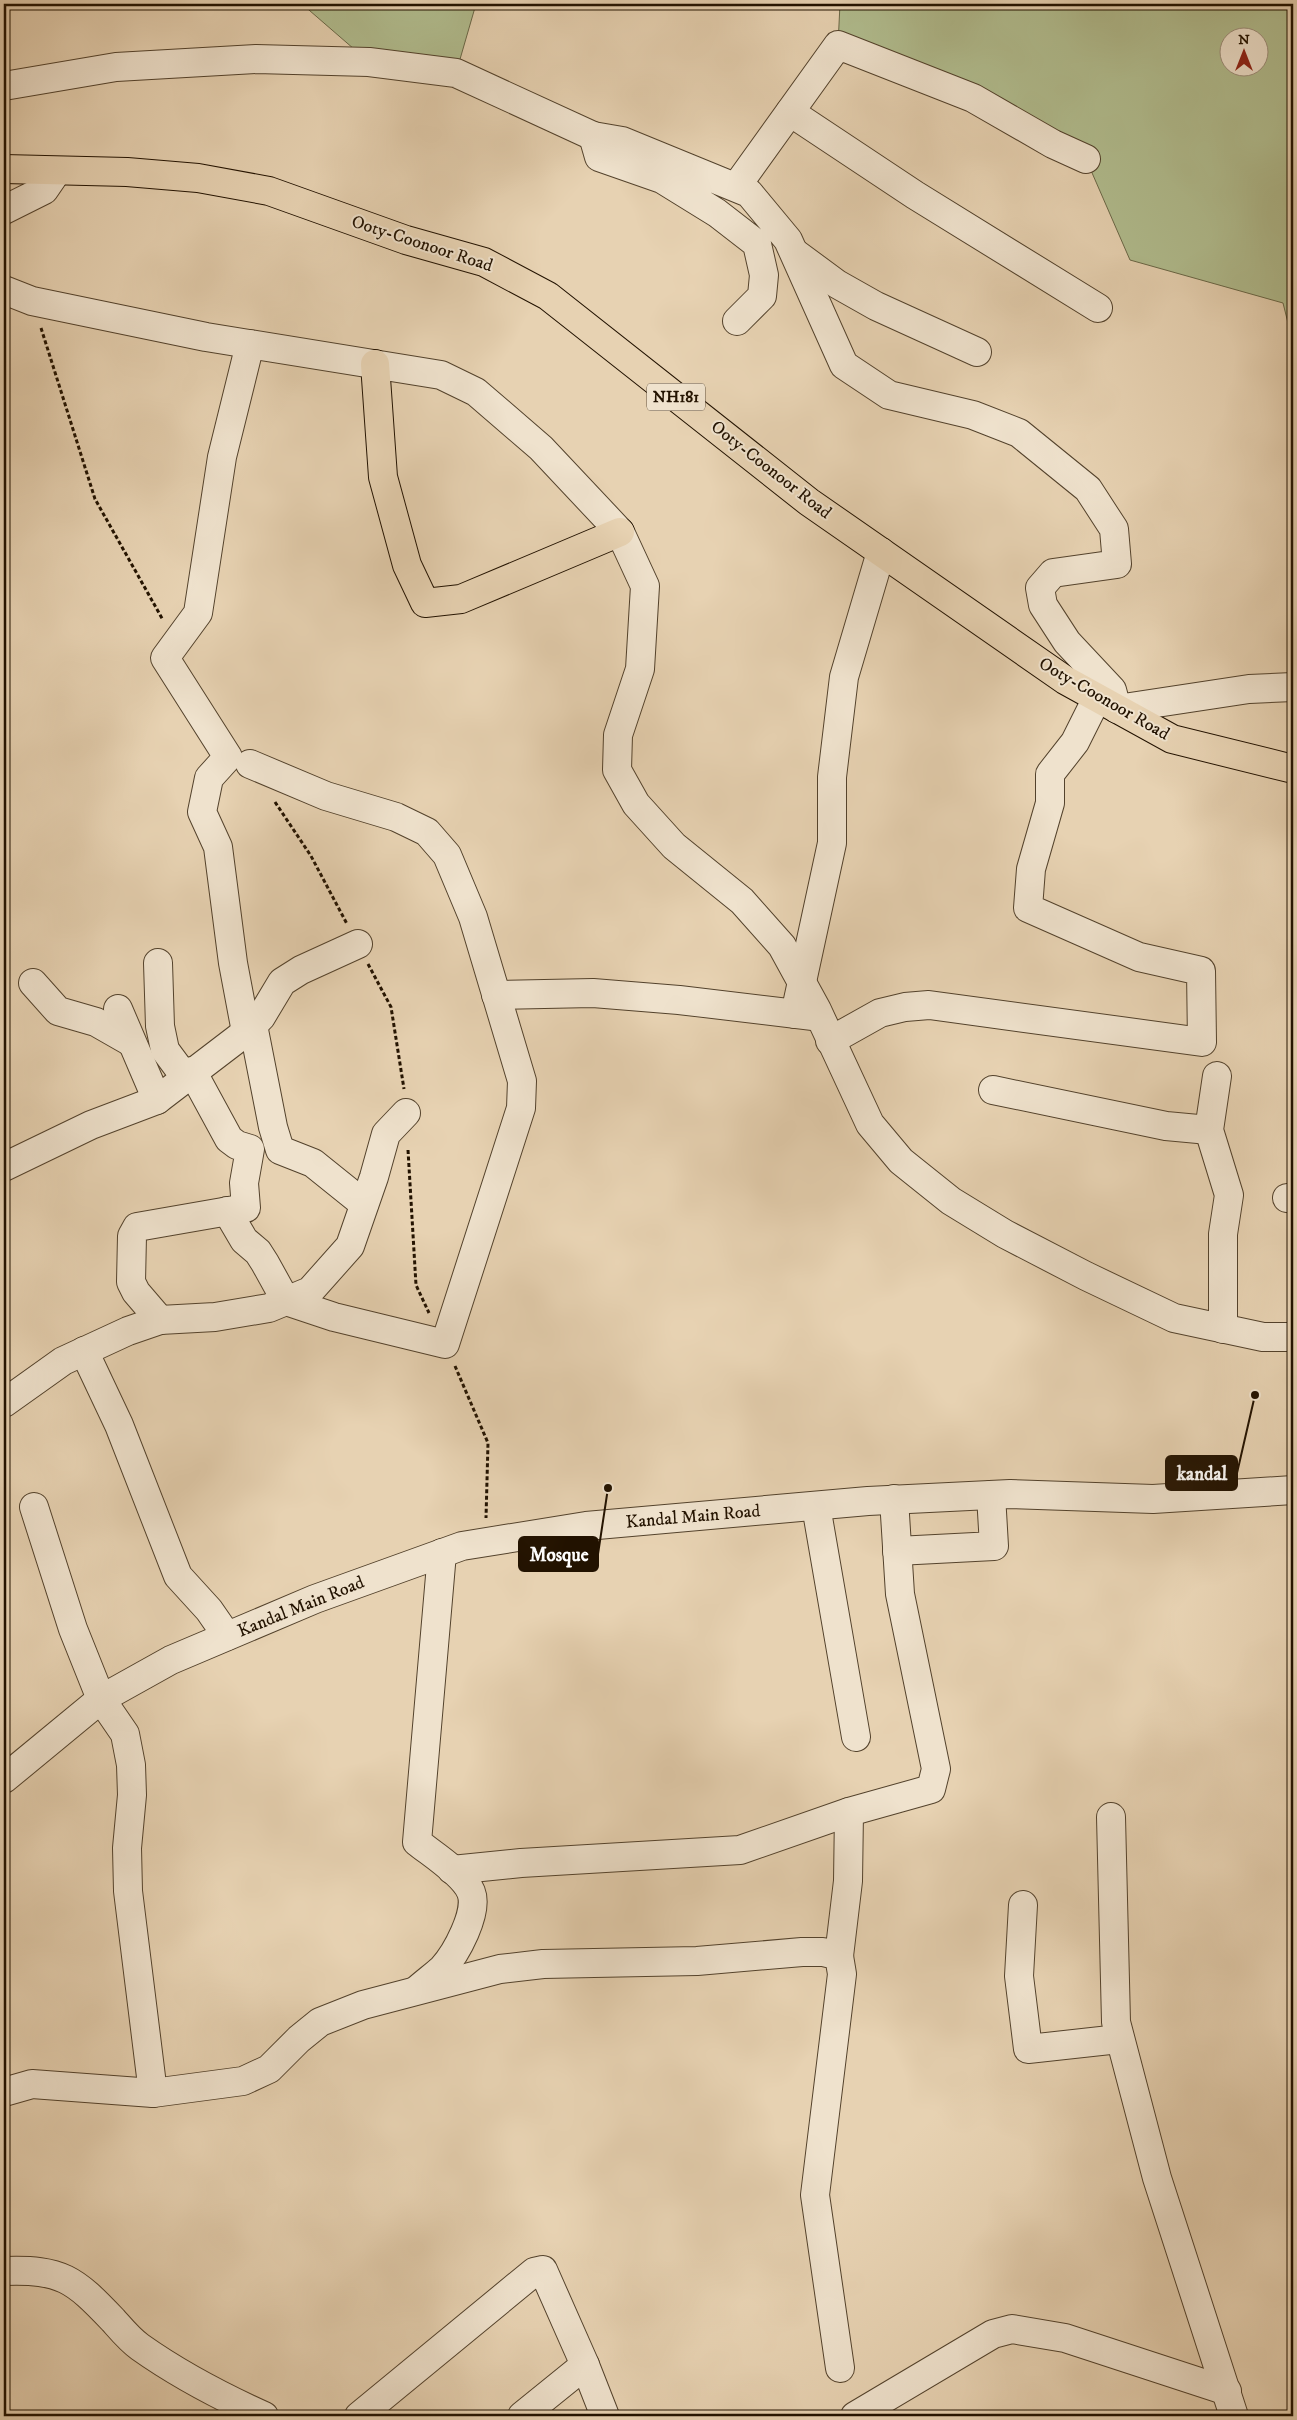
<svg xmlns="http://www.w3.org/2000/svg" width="1297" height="2420" font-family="'IM FELL DW Pica',serif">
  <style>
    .green { fill: #b1bd8f; stroke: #6a6848; fill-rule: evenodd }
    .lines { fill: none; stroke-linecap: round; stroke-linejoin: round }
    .minor-casing { stroke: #53422c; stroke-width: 30 }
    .major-casing { stroke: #221200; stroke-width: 30 }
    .highway-casing { stroke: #221200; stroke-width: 30 }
    .path { stroke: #221200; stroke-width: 3; stroke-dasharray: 4 2.5; stroke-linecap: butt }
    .minor { stroke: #efe2cd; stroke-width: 28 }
    .major { stroke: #e7d2b2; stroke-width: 28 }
    .highway { stroke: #e7d2b2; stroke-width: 28 }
    .labels { text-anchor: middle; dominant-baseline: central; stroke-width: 4; stroke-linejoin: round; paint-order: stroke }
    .shield { fill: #efe2cd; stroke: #60503e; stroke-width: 1 }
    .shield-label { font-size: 16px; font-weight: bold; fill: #221200 }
    .street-label { font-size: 18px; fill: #221200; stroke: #efe2cd }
    .leader { fill: none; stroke: #221200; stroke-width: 2 }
    .callout-dot { fill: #221200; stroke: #efe2cd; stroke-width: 2 }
    .callout { fill: #221200; stroke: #221200; stroke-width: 2 }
    .callout-label { font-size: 19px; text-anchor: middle; font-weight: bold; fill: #fff }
  </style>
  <rect width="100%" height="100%" fill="#e7d2b2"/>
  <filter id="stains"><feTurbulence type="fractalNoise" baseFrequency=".004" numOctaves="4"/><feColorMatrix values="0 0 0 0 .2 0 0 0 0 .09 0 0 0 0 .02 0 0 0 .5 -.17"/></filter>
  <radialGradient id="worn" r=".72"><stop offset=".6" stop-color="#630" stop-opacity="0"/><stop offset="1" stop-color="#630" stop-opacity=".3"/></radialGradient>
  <g class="green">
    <path d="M302,4H476L456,73L369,62Z"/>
    <path d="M840,4H1293V343L1283,303L1130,260L1086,159L838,45ZM1230,38H1260V68H1230Z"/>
  </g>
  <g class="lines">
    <g class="minor-casing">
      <g id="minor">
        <path d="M4,86L116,67L256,59L369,62L456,73L593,136"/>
        <path d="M790,112L915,195L1098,308"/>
        <path d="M736,187L838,45L973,98L1053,144L1086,159"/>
        <path d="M4,210L44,190L57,171"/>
        <path d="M795,253L837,284L876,306L977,352"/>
        <path d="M4,290L32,301L206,337L441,375L476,392L541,448L620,532L645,586L640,669L618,735L617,770L636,804L674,846L742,901L782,946L817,1010L870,1124L901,1161L951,1201L1005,1234L1086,1276L1174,1318L1263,1337H1293"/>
        <path d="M737,321L762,296L764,275L757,244L717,213L662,179L599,157L593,136L622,141L749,193L788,240L844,365L889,395L973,415L1019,433L1088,489L1114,529L1117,564L1053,573L1040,588L1043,605L1067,642L1112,690L1117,709L1249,689L1293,687"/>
        <path d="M158,963L160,1026L165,1050L185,1077"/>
        <path d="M33,983L58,1011L96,1022L131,1042"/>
        <path d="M496,995L593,993L679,1000L813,1016"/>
        <path d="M118,1009L157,1100"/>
        <path d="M795,1014L832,843V777L844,677L881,552"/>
        <path d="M253,1025L273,1127L280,1150L313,1163L364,1204"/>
        <path d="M246,1032L233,963L218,847L202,812L209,778L228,757L165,658L198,613L222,457L250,344"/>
        <path d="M830,1041L880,1013L905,1007L929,1005L1202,1042L1201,971L1139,957L1028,908L1031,869L1050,803V774L1075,742L1097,698"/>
        <path d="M1217,1076L1209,1130L1229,1195L1223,1234V1329"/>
        <path d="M993,1090L1166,1126L1209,1130"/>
        <path d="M4,1167L91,1125L157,1100L246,1032L261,1017L282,982L301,970L358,944"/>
        <path d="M1287,1198L1293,1199"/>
        <path d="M227,1211L244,1240L258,1252L265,1263L286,1301L334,1317L445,1344L521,1108L522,1081L473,917L447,855L427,832L396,817L326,796L250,764"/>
        <path d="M160,1320L136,1292L131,1282L132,1236L137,1227L246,1208L244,1183L250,1149L237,1145L229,1139L192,1071"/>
        <path d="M84,1351L119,1425L178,1576L209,1610L227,1636"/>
        <path d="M4,1403L63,1361L128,1331L160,1320L215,1317L269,1308L310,1291L350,1246L374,1177L386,1134L406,1113"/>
        <path d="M816,1506L856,1737"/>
        <path d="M34,1507L73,1629L101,1699L125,1734L131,1765L132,1795L127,1848L128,1891L153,2093"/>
        <path d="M897,1551L994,1546L991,1495"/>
        <path d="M4,1779L101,1699L171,1660L315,1599L462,1546L586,1526L868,1501L1010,1494L1153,1499L1293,1490"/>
        <path d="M1111,1817L1116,2022L1157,2178L1234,2416"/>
        <path d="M452,1870L521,1863L740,1850L849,1812"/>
        <path d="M1023,1905L1019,1976L1028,2049L1119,2039"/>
        <path d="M839,1956L848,1881L849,1812L931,1789L936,1769L900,1594L894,1499"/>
        <path d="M418,1989C426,1982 434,1976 442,1969C456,1954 479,1912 471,1892C464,1874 432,1854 417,1842L442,1553"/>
        <path d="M4,2092L32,2084L153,2093L243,2081L269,2069L299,2039L320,2022L363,2005L500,1969L543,1964L697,1961L802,1952H823L839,1956L842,1974L815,2195L840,2368"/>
        <path d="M4,2271C62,2269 74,2279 113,2320C121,2329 130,2340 140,2347C178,2374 222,2397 264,2416"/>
        <path d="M359,2416L534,2272L543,2270L585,2365L605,2416"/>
        <path d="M522,2416L585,2365"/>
        <path d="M855,2416L993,2334L1012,2329L1065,2338L1227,2391"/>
      </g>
    </g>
    <g class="major-casing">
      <path id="major" d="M375,364L383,477L407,565L425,603L461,599L620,532"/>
    </g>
    <g class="highway-casing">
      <path id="highway" d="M4,169L127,172L198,178L269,191L406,240L484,262L548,296L809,502L1065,680L1172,739L1293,769"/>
    </g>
    <g class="path">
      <path d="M41,328L95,499L163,620"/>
      <path d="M275,802L311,856L347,924"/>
      <path d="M368,964L391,1007L404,1089"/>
      <path d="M408,1150L416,1285L429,1313"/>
      <path d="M455,1366L488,1443L486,1518"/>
    </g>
    <use href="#minor" class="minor"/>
    <use href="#major" class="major"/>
    <use href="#highway" class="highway"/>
  </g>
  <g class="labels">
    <rect class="shield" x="647" y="383.5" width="58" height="27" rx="4"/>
    <g class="shield-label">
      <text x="676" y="397">NH181</text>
    </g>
    <g class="street-label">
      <text transform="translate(422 244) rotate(18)">Ooty-Coonoor Road</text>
      <text transform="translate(771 470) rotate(38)">Ooty-Coonoor Road</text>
      <text transform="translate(1104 699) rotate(30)">Ooty-Coonoor Road</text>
      <text transform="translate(693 1517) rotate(-5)">Kandal Main Road</text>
      <text transform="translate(301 1607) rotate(-22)">Kandal Main Road</text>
    </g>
  </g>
  <path class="leader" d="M1255 1395L1237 1473M608 1488L598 1554"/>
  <g class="callout-dot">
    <circle cx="1255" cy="1395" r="5"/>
    <circle cx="608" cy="1488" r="5"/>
  </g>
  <g class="callout">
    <rect x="1166" y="1456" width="71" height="34" rx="5"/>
    <rect x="519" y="1537" width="79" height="34" rx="5"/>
  </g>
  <g class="callout-label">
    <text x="1202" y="1480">kandal</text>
    <text x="559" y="1561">Mosque</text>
  </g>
  <rect width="1297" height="2420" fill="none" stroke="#e7d2b2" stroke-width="20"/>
  <rect x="5" y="5" width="1287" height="2410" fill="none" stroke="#221200" stroke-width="2.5"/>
  <rect x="10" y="10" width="1277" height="2400" fill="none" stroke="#221200"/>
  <g transform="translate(1244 52)"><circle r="24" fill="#efe2cd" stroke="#9d8f7b"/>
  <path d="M0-4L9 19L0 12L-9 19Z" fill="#8f2418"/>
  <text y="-8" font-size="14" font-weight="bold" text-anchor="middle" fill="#221200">N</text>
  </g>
  <rect width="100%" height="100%" filter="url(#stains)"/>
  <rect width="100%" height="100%" fill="url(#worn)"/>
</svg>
